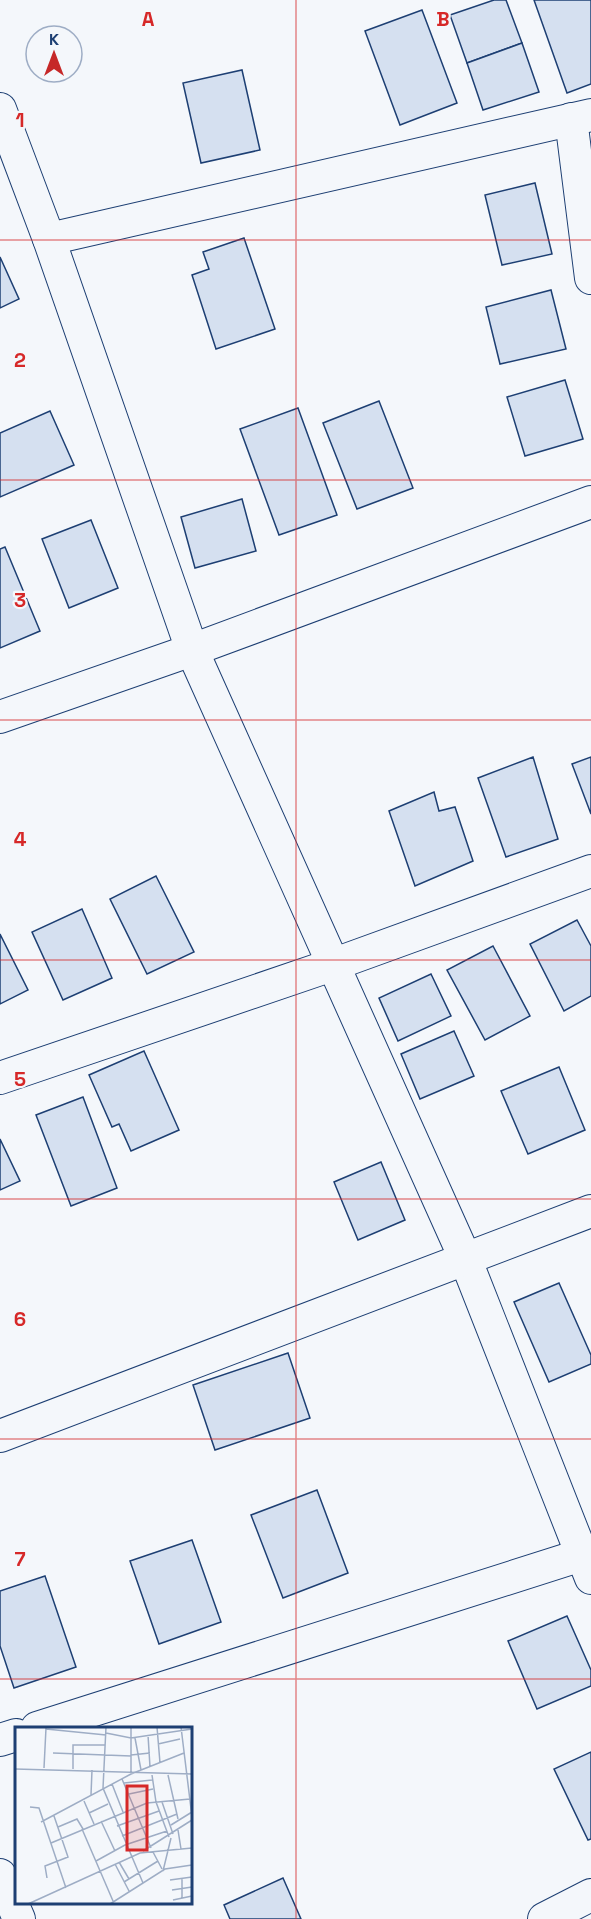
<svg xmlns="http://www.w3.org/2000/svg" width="591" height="1919" font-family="'Space Grotesk',sans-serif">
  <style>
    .building { fill: #d5e0f0; stroke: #1d3f73; stroke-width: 1.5 }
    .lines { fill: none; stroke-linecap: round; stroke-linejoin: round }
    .minor-casing { stroke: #1d3f73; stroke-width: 34 }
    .minor { stroke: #f4f7fb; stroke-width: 32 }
    .grid { fill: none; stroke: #d62828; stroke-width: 1.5; stroke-opacity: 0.55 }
    .inset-road { fill: none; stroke: #9eadc5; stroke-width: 1.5 }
    .view { fill: #d62828; fill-opacity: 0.15; stroke: #d62828; stroke-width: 3 }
    .inset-edge { fill: none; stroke: #1d3f73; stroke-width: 3 }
    .grid-label { font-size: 20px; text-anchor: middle; font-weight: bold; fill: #d62828; stroke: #f4f7fb; stroke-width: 4.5; stroke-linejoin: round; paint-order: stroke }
  </style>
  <rect width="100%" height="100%" fill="#f4f7fb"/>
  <g class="building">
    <path d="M494,0H506L522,43L467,63L450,15Z"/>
    <path d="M534,0H591V84L567,93Z"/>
    <path d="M422,10L457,103L400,125L365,31Z"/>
    <path d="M522,43L539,92L483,110L467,63Z"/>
    <path d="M242,70L260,150L201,163L183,83Z"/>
    <path d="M535,183L552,254L502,265L485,195Z"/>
    <path d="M244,238L275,329L216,349L192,275L209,269L203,252Z"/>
    <path d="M0,257L19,299L0,308Z"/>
    <path d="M551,290L566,349L500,364L486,307Z"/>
    <path d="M565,380L583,439L525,456L507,397Z"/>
    <path d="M379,401L413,488L357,509L323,423Z"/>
    <path d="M298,408L337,515L279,535L240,429Z"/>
    <path d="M50,411L74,465L0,497V433Z"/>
    <path d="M242,499L256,551L195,568L181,517Z"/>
    <path d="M91,520L118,588L69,608L42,539Z"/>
    <path d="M5,547L40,631L0,648V549Z"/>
    <path d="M533,757L558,839L506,857L478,778Z"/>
    <path d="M591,757V814L572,764Z"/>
    <path d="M434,792L439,811L455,807L473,861L415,886L389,811Z"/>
    <path d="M156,876L194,952L147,974L110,899Z"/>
    <path d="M82,909L112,978L63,1000L32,932Z"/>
    <path d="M577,920L591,946V996L564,1011L530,944Z"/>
    <path d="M0,934L28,990L0,1004Z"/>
    <path d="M493,946L530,1016L485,1040L447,970Z"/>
    <path d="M431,974L451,1016L398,1041L379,998Z"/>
    <path d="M454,1031L474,1076L420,1099L401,1054Z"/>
    <path d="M144,1051L179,1130L131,1151L119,1124L112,1127L89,1075Z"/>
    <path d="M559,1067L585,1130L528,1154L501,1091Z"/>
    <path d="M83,1097L117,1188L71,1206L36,1115Z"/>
    <path d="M0,1139L20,1181L0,1190Z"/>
    <path d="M381,1162L405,1220L358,1240L334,1182Z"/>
    <path d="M559,1283L591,1355V1364L549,1382L514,1302Z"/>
    <path d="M288,1353L310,1418L215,1450L193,1385Z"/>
    <path d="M317,1490L348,1573L283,1598L251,1515Z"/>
    <path d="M192,1540L221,1622L159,1644L130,1561Z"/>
    <path d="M45,1576L76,1667L14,1688L0,1646V1591Z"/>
    <path d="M567,1616L591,1670V1686L537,1709L508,1641Z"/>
    <path d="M591,1752V1839L588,1840L554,1769Z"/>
    <path d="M283,1878L301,1919H230L224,1905Z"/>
  </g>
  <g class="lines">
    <g class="minor-casing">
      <g id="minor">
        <path d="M0,109L49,239L192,650L465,1258L591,1578"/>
        <path d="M571,119L591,278"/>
        <path d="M49,239L591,115"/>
        <path d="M0,717L192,650L591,502"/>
        <path d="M0,1078L332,965L591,871"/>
        <path d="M0,1436L591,1211"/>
        <path d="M37,1728L591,1552"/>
        <path d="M0,1740L16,1735"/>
        <path d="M0,1875L19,1919"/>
        <path d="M544,1919L591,1895"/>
      </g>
    </g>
    <use href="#minor" class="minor"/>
  </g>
  <path class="grid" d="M296,0V1919M0,240H591M0,480H591M0,720H591M0,960H591M0,1199H591M0,1439H591M0,1679H591"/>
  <g transform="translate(15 1727)">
    <rect width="177" height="177" fill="#f4f7fb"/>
    <path class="inset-road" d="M91,0L88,61L128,156M116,0V46M142,0L145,36M166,0L177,90M31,2L91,8M91,6L116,11L177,2M133,8L135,40M120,11L126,43M143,17L165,12M38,26L116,29M116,28L135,26M29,41L31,1M0,42L177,47M58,42V18H90M137,48L141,75L154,110M153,48L163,92M107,52L136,121M109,56L137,53M97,57L108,85M114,67L138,62M76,68L77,43M69,74L79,97M147,75L158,107M15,80L24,81L51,161M74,86L93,77M86,94L100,124M26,95L116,47L169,26M156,98L177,85M102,99L144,84M43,100L62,92L68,102M67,102L98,174M163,103L166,122M107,109L162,87M36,116L132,76L175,72M128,124L177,93M138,125L147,142M81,134L110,118L152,104M104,135L114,152M100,137L114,164M148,144L156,111M32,151L30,139L53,130L39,89M167,152V171M155,153L177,150M109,155L143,134M157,163L177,160M158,173L177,169M13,177L125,126L177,121M95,177L150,142L177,138"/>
    <path class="view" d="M112,59H132V123H112Z"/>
    <rect width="177" height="177" class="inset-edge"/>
  </g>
  <g class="grid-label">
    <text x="148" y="26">A</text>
    <text x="443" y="26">B</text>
    <text x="20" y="127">1</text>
    <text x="20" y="367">2</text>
    <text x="20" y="607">3</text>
    <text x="20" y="846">4</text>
    <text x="20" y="1086">5</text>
    <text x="20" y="1326">6</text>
    <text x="20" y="1566">7</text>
  </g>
  <g transform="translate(54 54)"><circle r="28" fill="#f4f7fb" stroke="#9eadc5" stroke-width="1.5"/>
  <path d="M0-4.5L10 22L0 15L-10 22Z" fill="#c62828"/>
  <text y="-9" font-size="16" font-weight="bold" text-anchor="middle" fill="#1d3f73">K</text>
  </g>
</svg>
